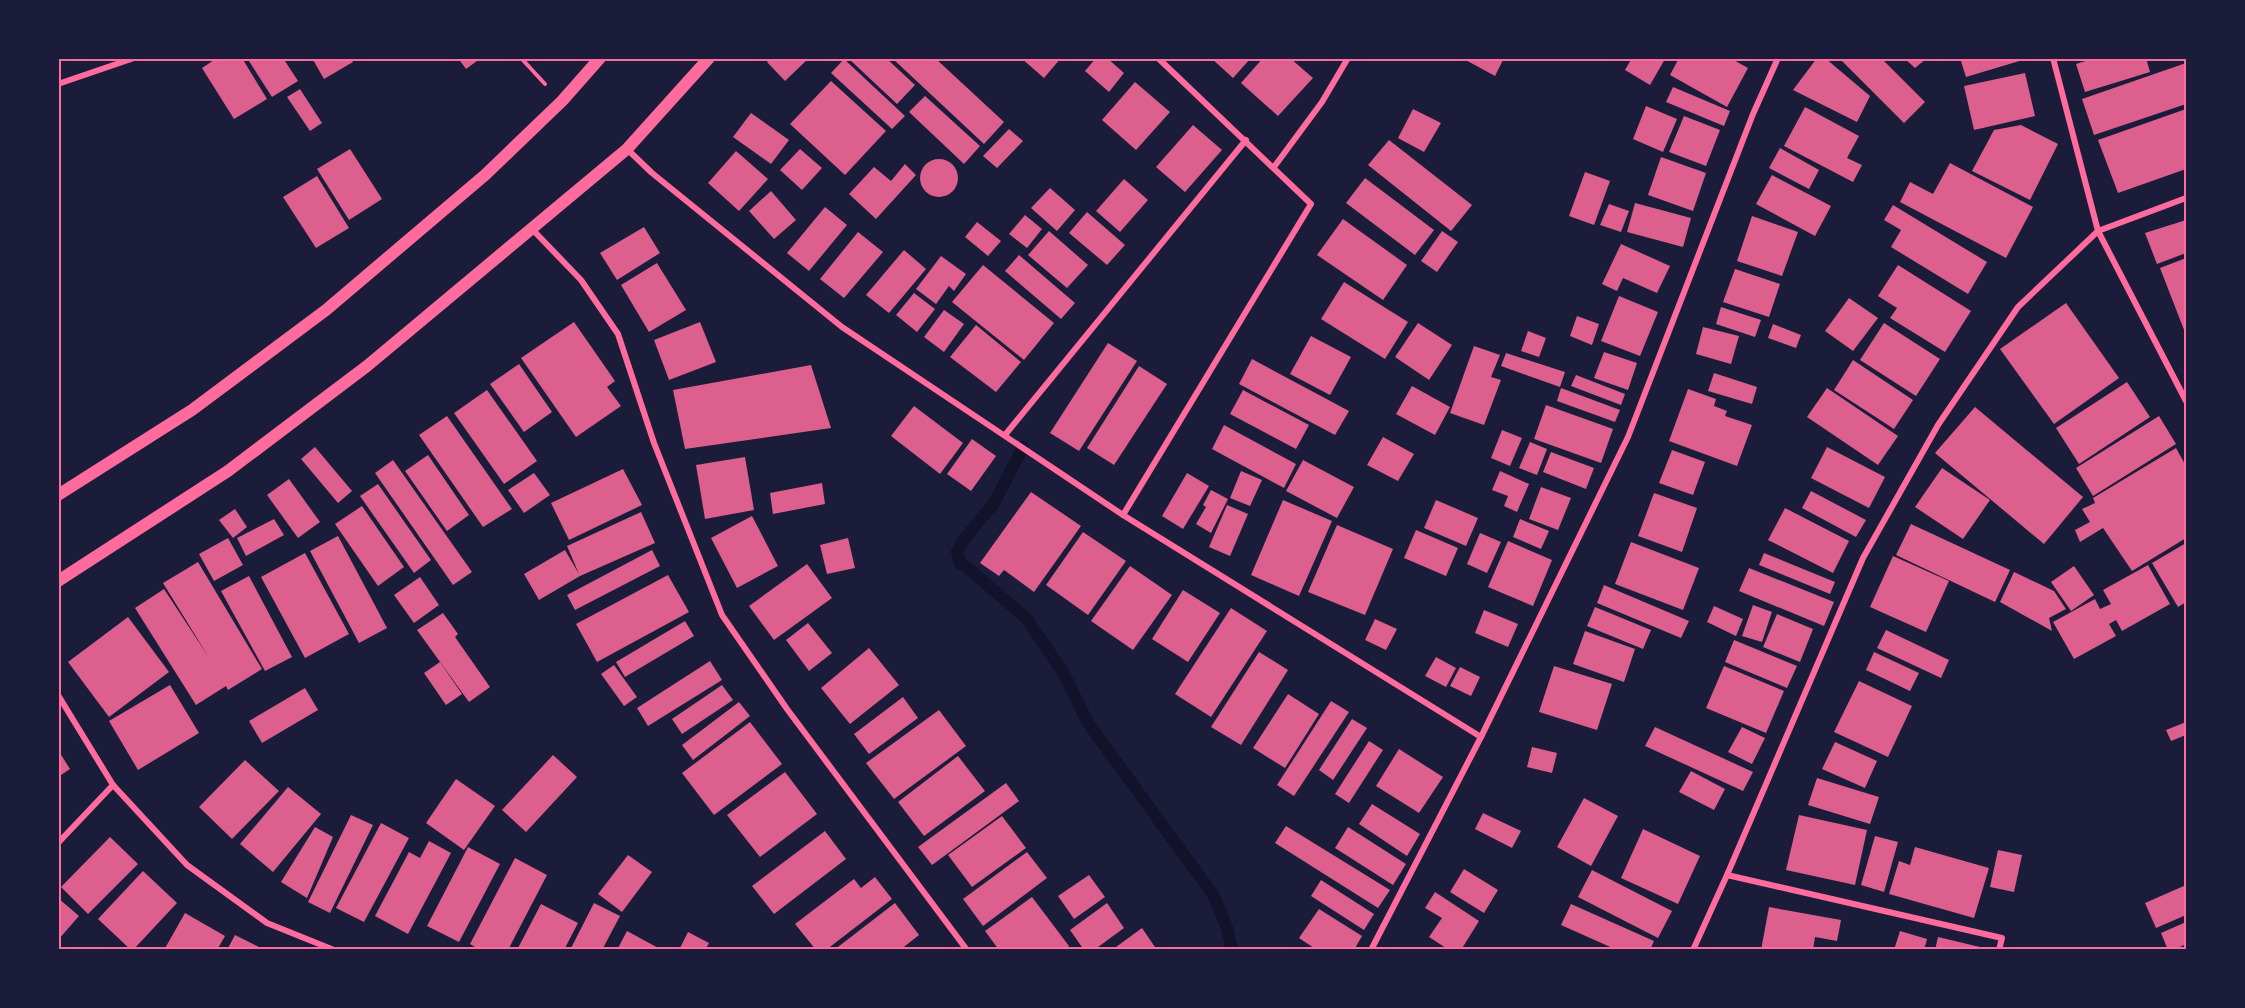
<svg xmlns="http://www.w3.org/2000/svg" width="2245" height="1008" font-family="'Varela Round',sans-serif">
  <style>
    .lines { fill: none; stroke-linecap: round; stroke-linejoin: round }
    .stream { stroke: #12122b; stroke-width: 12 }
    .building { fill: #dd5f8e }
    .path { stroke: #ff6b9d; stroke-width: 4 }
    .minor { stroke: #ff6b9d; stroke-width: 6 }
    .secondary { stroke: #ff6b9d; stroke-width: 12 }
    .neatline { fill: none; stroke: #ff6b9d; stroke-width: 2 }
  </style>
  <rect width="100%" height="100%" fill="#1b1b3a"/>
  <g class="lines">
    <path class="stream" d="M1023,447L994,503L962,542L957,552L960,563L968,568L1026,618L1063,672L1088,723L1214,896L1227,928L1232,950"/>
  </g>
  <g class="building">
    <path d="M217,58H242L267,99L234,119L202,68Z"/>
    <path d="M247,58H283L298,81L272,97Z"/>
    <path d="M312,58H351L353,62L324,79Z"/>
    <path d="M458,58H481L466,69Z"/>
    <path d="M771,58H809L785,81L767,62Z"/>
    <path d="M848,58H886L915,85L897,104Z"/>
    <path d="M892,58H935L1004,122L984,144Z"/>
    <path d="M1021,58H1061L1044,78Z"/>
    <path d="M1096,58H1107L1124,73L1109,92L1085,71Z"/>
    <path d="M1211,58H1251L1233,78Z"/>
    <path d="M1263,58H1290L1313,78L1278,116L1241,83Z"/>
    <path d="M1462,58H1504L1495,76Z"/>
    <path d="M1632,58H1664L1665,59L1650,85L1625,70Z"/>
    <path d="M1679,58H1730L1748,68L1727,107L1670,75Z"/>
    <path d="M1817,58H1825L1870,96L1857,122L1793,90Z"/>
    <path d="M1839,58H1881L1925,102L1904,123Z"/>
    <path d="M1904,58H1927L1915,68Z"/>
    <path d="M1960,58H2026V59L1966,77Z"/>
    <path d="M2095,58H2146L2150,72L2085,92L2076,64Z"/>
    <path d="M844,59L905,116L892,129L831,73Z"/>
    <path d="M2186,63V104L2094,135L2082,99Z"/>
    <path d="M2025,73L2035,116L1974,130L1964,86Z"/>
    <path d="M831,81L886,131L845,175L790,124Z"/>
    <path d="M1135,82L1170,112L1136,150L1102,120Z"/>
    <path d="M1673,87L1730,111L1724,126L1666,102Z"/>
    <path d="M300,89L322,123L310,131L287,97Z"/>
    <path d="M925,96L980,146L964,164L909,112Z"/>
    <path d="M1646,106L1677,119L1663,152L1633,139Z"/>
    <path d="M1805,107L1859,136L1847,158L1862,165L1853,182L1784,146Z"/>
    <path d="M1413,109L1441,123L1424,152L1398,138Z"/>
    <path d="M2186,109V169L2118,193L2098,140Z"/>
    <path d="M751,113L789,140L771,164L733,137Z"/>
    <path d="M1684,116L1720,130L1706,166L1669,152Z"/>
    <path d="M1193,125L1222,150L1185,192L1156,167Z"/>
    <path d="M2021,125L2058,144L2030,200L1972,171L1994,130Z"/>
    <path d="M1009,129L1023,141L997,168L983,156Z"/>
    <path d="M1389,140L1472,205L1451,231L1368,165Z"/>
    <path d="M1780,148L1819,170L1809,189L1769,168Z"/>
    <path d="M350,149L382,199L349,220L317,169Z"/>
    <path d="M800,149L822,168L802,190L780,170Z"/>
    <path d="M736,151L768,179L739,211L708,183Z"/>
    <path d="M1661,157L1706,173L1693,211L1648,195Z"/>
    <circle cx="939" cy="178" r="19"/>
    <path d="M1950,163L2033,207L2006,258L1900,202L1910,182L1933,194Z"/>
    <path d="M905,164L916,175L876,219L849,194L874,167L891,181Z"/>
    <path d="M1585,172L1610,181L1594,225L1569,216Z"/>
    <path d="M1772,175L1831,206L1815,236L1756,204Z"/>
    <path d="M317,176L349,228L316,248L283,197Z"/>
    <path d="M1365,178L1434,230L1415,255L1346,203Z"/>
    <path d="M1124,179L1148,200L1120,232L1096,211Z"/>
    <path d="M1050,188L1075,210L1057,231L1031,208Z"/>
    <path d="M771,191L796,220L774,239L749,211Z"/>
    <path d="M1635,203L1691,218L1683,247L1627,232Z"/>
    <path d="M1609,204L1629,211L1621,232L1600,225Z"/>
    <path d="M1893,205L1987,262L1968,294L1891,247L1901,230L1884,220Z"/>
    <path d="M825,207L847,225L809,271L787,253Z"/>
    <path d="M1087,212L1125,245L1107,265L1069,233Z"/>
    <path d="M1025,215L1042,229L1027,248L1009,234Z"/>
    <path d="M1752,216L1798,232L1782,276L1737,261Z"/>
    <path d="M1343,219L1407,265L1383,300L1317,255Z"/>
    <path d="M2186,220V253L2157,264L2145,233Z"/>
    <path d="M977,222L1001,241L988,256L965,237Z"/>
    <path d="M644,227L660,253L617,280L600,253Z"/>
    <path d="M1049,231L1088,265L1067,288L1028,255Z"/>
    <path d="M1442,231L1458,242L1437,272L1421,261Z"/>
    <path d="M858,232L883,252L844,298L820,279Z"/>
    <path d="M1621,244L1670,266L1657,293L1623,278L1617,291L1602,284Z"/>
    <path d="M904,250L926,269L889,313L866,295Z"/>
    <path d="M1019,255L1075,303L1061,319L1005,271Z"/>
    <path d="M941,256L966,274L954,291L949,286L936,304L916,289Z"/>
    <path d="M2186,258V335L2160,268Z"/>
    <path d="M657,263L686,310L649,332L621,285Z"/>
    <path d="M983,265L1054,323L1024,360L952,302Z"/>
    <path d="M1898,265L1971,311L1945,352L1890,318L1897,308L1878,296Z"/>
    <path d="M1735,269L1780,284L1769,317L1723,302Z"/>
    <path d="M1344,282L1408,322L1385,359L1321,319Z"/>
    <path d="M914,293L935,309L917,332L896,315Z"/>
    <path d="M1619,296L1658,312L1640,356L1601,341Z"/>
    <path d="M1849,298L1878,318L1853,351L1825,331Z"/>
    <path d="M2066,303L2119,378L2054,424L2000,349Z"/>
    <path d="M1721,307L1761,320L1755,337L1716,324Z"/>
    <path d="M944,310L964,324L944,352L924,337Z"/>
    <path d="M1577,316L1599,324L1592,345L1570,336Z"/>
    <path d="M574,322L615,381L607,387L621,406L576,437L521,358Z"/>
    <path d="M700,322L716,362L669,380L654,340Z"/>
    <path d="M1418,323L1452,345L1429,380L1395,357Z"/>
    <path d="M1884,323L1940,359L1916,396L1860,360Z"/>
    <path d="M1773,324L1801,335L1796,348L1768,338Z"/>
    <path d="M976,325L1021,362L996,392L950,357Z"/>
    <path d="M1703,327L1739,336L1731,364L1696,354Z"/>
    <path d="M1528,331L1546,338L1539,357L1521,351Z"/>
    <path d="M1311,336L1351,357L1330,395L1290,374Z"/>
    <path d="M1108,343L1137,361L1079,451L1050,433Z"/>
    <path d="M1474,346L1500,355L1491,377L1501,380L1484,425L1450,413Z"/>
    <path d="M1604,352L1637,363L1628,390L1594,378Z"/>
    <path d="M1506,353L1565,372L1560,387L1501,366Z"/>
    <path d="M1252,359L1349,411L1335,435L1239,384Z"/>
    <path d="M1853,360L1913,400L1894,429L1834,390Z"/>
    <path d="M519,364L552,412L524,432L490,384Z"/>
    <path d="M811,365L831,428L685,449L673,390Z"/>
    <path d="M1139,366L1167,384L1114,465L1087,448Z"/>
    <path d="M1714,373L1757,387L1752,404L1708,391Z"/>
    <path d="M1576,375L1625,394L1621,405L1571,386Z"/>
    <path d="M2127,382L2150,417L2079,464L2056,428Z"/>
    <path d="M1412,386L1450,407L1435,435L1396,414Z"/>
    <path d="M1561,388L1620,410L1615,422L1557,401Z"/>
    <path d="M1827,388L1898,436L1878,465L1807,417Z"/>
    <path d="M1688,389L1716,399L1714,406L1727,411L1725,416L1752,425L1737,466L1669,441Z"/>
    <path d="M487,390L537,461L504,484L454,413Z"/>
    <path d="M1243,390L1309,425L1296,449L1230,414Z"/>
    <path d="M1546,405L1613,429L1601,463L1534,439Z"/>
    <path d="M914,406L963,443L940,474L891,436Z"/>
    <path d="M1975,407L2083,497L2044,544L1935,453Z"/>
    <path d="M447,416L512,509L483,527L419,435Z"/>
    <path d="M2159,416L2176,444L2093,496L2076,468Z"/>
    <path d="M1224,425L1296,464L1284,488L1212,449Z"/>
    <path d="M1502,430L1522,438L1510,466L1491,458Z"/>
    <path d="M1383,437L1414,454L1398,481L1367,465Z"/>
    <path d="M972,439L996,456L971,491L947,474Z"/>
    <path d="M1530,442L1547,449L1537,475L1519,468Z"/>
    <path d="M315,447L352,491L338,503L301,459Z"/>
    <path d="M1827,447L1885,477L1869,508L1811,478Z"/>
    <path d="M2176,448L2186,466V538L2132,571L2103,528L2080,542L2075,530L2090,522L2082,509L2095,503L2093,498Z"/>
    <path d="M1672,450L1705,462L1693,495L1659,483Z"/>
    <path d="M1551,452L1594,468L1586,489L1543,472Z"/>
    <path d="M428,455L469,515L447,531L405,471Z"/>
    <path d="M745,457L754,510L705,519L696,465Z"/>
    <path d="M393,460L472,572L453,585L375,473Z"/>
    <path d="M1303,460L1354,487L1337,518L1286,491Z"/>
    <path d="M1942,468L1990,500L1963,539L1915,507Z"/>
    <path d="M623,469L642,505L569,540L551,503Z"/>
    <path d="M1241,471L1262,480L1250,506L1230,498Z"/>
    <path d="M1500,471L1529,484L1517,512L1504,506L1508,496L1492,490Z"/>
    <path d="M534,473L550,495L524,513L508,490Z"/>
    <path d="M1187,473L1209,486L1183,529L1162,516Z"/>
    <path d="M289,479L320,522L298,538L267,495Z"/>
    <path d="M822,483L825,504L773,514L770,493Z"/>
    <path d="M378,484L431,560L414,573L360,496Z"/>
    <path d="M1541,487L1571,498L1558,530L1529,519Z"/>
    <path d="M1211,490L1228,499L1211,533L1196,524L1206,507L1203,505Z"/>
    <path d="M1811,491L1866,520L1856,537L1802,508Z"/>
    <path d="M1031,492L1081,526L1034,592L1004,570L999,576L980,563Z"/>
    <path d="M1654,493L1697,508L1682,552L1638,536Z"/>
    <path d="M1283,500L1332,521L1299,596L1251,575Z"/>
    <path d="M1436,500L1478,518L1466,546L1424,528Z"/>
    <path d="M1227,505L1248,514L1230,556L1209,547Z"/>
    <path d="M362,506L404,567L378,586L335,524Z"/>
    <path d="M1785,508L1849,541L1833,573L1768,540Z"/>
    <path d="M235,509L247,527L233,538L219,520Z"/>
    <path d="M641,512L655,543L580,576L539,600L524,574L565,550L579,574L567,546Z"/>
    <path d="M752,516L778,566L737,588L711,538Z"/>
    <path d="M274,519L284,535L246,556L237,538Z"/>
    <path d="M1520,519L1549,531L1541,549L1513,537Z"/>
    <path d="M1911,524L2010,570L1995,602L1896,555Z"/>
    <path d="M1337,525L1393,549L1365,615L1308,592Z"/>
    <path d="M1416,530L1458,548L1446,576L1404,558Z"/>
    <path d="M1083,532L1126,561L1088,615L1046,585Z"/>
    <path d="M1480,533L1501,542L1487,573L1467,564Z"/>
    <path d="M338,536L387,628L359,643L310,551Z"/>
    <path d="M228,538L243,565L214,581L199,554Z"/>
    <path d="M848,538L855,568L827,574L820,545Z"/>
    <path d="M1508,541L1552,560L1533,606L1488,587Z"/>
    <path d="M1631,542L1699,568L1683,610L1615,584Z"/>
    <path d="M2186,543V602L2178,607L2152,563Z"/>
    <path d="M652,550L660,566L575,610L567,595Z"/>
    <path d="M305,553L349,634L305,658L261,577Z"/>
    <path d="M1764,553L1835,582L1830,594L1759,565Z"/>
    <path d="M1893,556L1949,581L1926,632L1870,607Z"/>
    <path d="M198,562L262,669L228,690L226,686L196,705L135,608L164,589L208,656L163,583Z"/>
    <path d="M807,564L832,598L774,640L749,606Z"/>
    <path d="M2148,565L2170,604L2122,631L2116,620L2109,624L2116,636L2074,659L2053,622L2095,599L2100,609L2111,604L2103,590Z"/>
    <path d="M1130,566L1172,595L1133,650L1091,621Z"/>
    <path d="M2074,566L2094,595L2071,611L2051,582Z"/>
    <path d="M1749,568L1834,602L1824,626L1739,591Z"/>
    <path d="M2014,572L2054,591L2066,609L2049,618L2052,631L2000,602Z"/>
    <path d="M668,575L689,612L597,662L576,624Z"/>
    <path d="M249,576L292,657L265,671L221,591Z"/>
    <path d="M420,577L439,605L414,623L394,595Z"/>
    <path d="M1604,585L1689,621L1681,638L1597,603Z"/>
    <path d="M1183,590L1220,613L1188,662L1152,639Z"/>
    <path d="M1753,605L1772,612L1762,642L1742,636Z"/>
    <path d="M1714,606L1743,619L1736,636L1707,622Z"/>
    <path d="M1595,607L1651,630L1643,649L1587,626Z"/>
    <path d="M1231,608L1267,631L1211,717L1175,694Z"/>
    <path d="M1484,610L1518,624L1508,647L1475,633Z"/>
    <path d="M443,613L458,634L455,637L490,687L469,702L417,630Z"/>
    <path d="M1777,614L1813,629L1800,662L1763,647Z"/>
    <path d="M128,617L169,672L109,717L68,662Z"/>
    <path d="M1375,619L1397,629L1386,650L1365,640Z"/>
    <path d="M685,621L694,636L625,677L616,662Z"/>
    <path d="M808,623L832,653L809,671L786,640Z"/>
    <path d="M1886,630L1949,660L1941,678L1877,648Z"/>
    <path d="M1585,631L1635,649L1624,682L1573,664Z"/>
    <path d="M1734,640L1797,666L1787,688L1725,662Z"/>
    <path d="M869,648L899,685L850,724L821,688Z"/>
    <path d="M1259,652L1288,670L1241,745L1211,727Z"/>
    <path d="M1874,652L1919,673L1910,691L1866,670Z"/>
    <path d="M1436,657L1456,668L1446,687L1425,676Z"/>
    <path d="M710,661L722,680L648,726L637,708Z"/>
    <path d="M440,662L462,694L446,705L424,673Z"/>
    <path d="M614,665L637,697L624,706L601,674Z"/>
    <path d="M1554,666L1612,684L1597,730L1539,712Z"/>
    <path d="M1724,666L1784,691L1766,733L1706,708Z"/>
    <path d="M1460,667L1480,677L1471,696L1450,686Z"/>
    <path d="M1859,681L1912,706L1888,757L1834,732Z"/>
    <path d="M170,685L199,733L138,770L109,721Z"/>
    <path d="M722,685L733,700L682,734L672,719Z"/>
    <path d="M305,688L318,710L262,743L249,721Z"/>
    <path d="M1288,694L1319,714L1285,768L1253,748Z"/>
    <path d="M903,697L918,718L869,754L854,734Z"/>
    <path d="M1331,701L1349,712L1294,796L1277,785Z"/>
    <path d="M739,702L750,716L693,760L682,745Z"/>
    <path d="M939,710L966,746L894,799L866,763Z"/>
    <path d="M1352,719L1367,728L1333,780L1319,770Z"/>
    <path d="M750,722L782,764L714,815L682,773Z"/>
    <path d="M2186,722V735L2171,741L2166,730Z"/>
    <path d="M1655,727L1753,772L1743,791L1645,746Z"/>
    <path d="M1742,727L1765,738L1752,764L1728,752Z"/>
    <path d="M1369,741L1383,750L1349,803L1335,794Z"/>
    <path d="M1835,742L1877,761L1865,788L1822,769Z"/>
    <path d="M1532,747L1557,753L1552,773L1527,767Z"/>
    <path d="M1399,749L1443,777L1419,813L1376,786Z"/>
    <path d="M58,750L70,769L58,777Z"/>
    <path d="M553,755L577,777L526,832L502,810Z"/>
    <path d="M958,756L985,791L924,836L898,802Z"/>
    <path d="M245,760L279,791L232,839L199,807Z"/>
    <path d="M1691,771L1725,789L1714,810L1679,792Z"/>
    <path d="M785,772L817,814L760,857L727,815Z"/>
    <path d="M1817,778L1879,797L1870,824L1808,805Z"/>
    <path d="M456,779L495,806L464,850L426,823Z"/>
    <path d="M1006,783L1019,801L932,865L918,847Z"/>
    <path d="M288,787L321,814L273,872L240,844Z"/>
    <path d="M1584,798L1618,816L1591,866L1557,847Z"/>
    <path d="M1372,804L1420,834L1407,856L1359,824Z"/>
    <path d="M1483,813L1521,831L1512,848L1475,829Z"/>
    <path d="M351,815L373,825L330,913L308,902Z"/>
    <path d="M1799,815L1867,830L1855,885L1786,870Z"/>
    <path d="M1002,816L1026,848L972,887L948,855Z"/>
    <path d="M381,823L409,838L364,922L336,908Z"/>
    <path d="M1286,826L1390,890L1378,908L1275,843Z"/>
    <path d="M315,827L333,837L307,898L281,882Z"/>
    <path d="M1348,827L1406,864L1393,885L1335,848Z"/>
    <path d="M1643,829L1700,856L1678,904L1621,878Z"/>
    <path d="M825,831L846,859L774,914L752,886Z"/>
    <path d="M1875,836L1898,842L1884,892L1861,885Z"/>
    <path d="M110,837L138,864L88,914L61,887Z"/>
    <path d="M429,841L451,853L408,934L375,916L409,852L420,858Z"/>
    <path d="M468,847L500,864L459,942L427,926Z"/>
    <path d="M1915,847L1989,868L1974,918L1889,894L1899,861L1910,865Z"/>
    <path d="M1998,850L2022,855L2014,892L1990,887Z"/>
    <path d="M1027,852L1047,878L983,926L963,899Z"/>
    <path d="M628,855L652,872L622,912L598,894Z"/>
    <path d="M515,858L547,875L508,950H480L470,944Z"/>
    <path d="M1464,869L1498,890L1484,913L1450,892Z"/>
    <path d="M1592,870L1672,911L1658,938L1578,897Z"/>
    <path d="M143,871L177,903L133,950H131L98,919Z"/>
    <path d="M1089,875L1105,897L1074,919L1058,896Z"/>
    <path d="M875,877L892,899L826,950H816L795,924L854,879L861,888Z"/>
    <path d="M1321,880L1374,914L1364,930L1311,896Z"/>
    <path d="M2186,885V915L2156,928L2145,903Z"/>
    <path d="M1435,892L1479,921L1461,950H1449L1429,937L1442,918L1425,908Z"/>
    <path d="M1032,897L1069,946L1065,950H999L985,931Z"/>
    <path d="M58,898L79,916L58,940Z"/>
    <path d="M594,903L620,916L602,950H570Z"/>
    <path d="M895,903L919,935L900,950H834Z"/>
    <path d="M1107,903L1124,928L1094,950H1084L1070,930Z"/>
    <path d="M541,904L578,923L564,950H517Z"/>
    <path d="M1571,904L1654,941L1650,950H1617L1561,925Z"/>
    <path d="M1769,907L1841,920L1837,941L1815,937L1813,950H1761Z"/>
    <path d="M1319,909L1362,936L1354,950H1317L1299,938Z"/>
    <path d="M185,913L225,936L217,950H164Z"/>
    <path d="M2186,922V944L2174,950H2168L2161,933Z"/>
    <path d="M1142,928L1157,950H1112Z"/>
    <path d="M627,931L662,950H617Z"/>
    <path d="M1900,931L1927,939L1924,950H1894Z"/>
    <path d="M688,932L709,943L705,950H679Z"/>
    <path d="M235,935L265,950H227Z"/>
    <path d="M1938,937L1980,947V950H1935Z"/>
  </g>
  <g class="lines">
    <path class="path" d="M521,58L545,84"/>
    <g class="minor">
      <path d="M2053,58L2098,231L2186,401"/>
      <path d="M58,84L134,58"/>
      <path d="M627,149L652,173L842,327L1123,515L1481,737"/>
      <path d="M1274,167L1322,102L1348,58"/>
      <path d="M532,229L581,280L618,334L654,443L722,615L787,709L967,950"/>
      <path d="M1005,435L1246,140"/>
      <path d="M1123,515L1311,204L1158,58"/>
      <path d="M58,695L113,785L187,865L267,923L334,950"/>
      <path d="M58,843L113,785"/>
      <path d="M1727,875L2002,938L1999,950"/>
      <path d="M1371,950L1481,737L1628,437L1753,114L1778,58"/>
      <path d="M1693,950L1727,875L1863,558L1938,425L2018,307L2098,231L2186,198"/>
    </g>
    <g class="secondary">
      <path d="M58,495L192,410L326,310L485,175L562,101L600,58"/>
      <path d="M58,581L228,471L367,366L627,149L709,58"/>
    </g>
  </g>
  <rect width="2245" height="1008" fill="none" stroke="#1b1b3a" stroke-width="120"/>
  <rect x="60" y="60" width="2125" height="888" class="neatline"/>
</svg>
